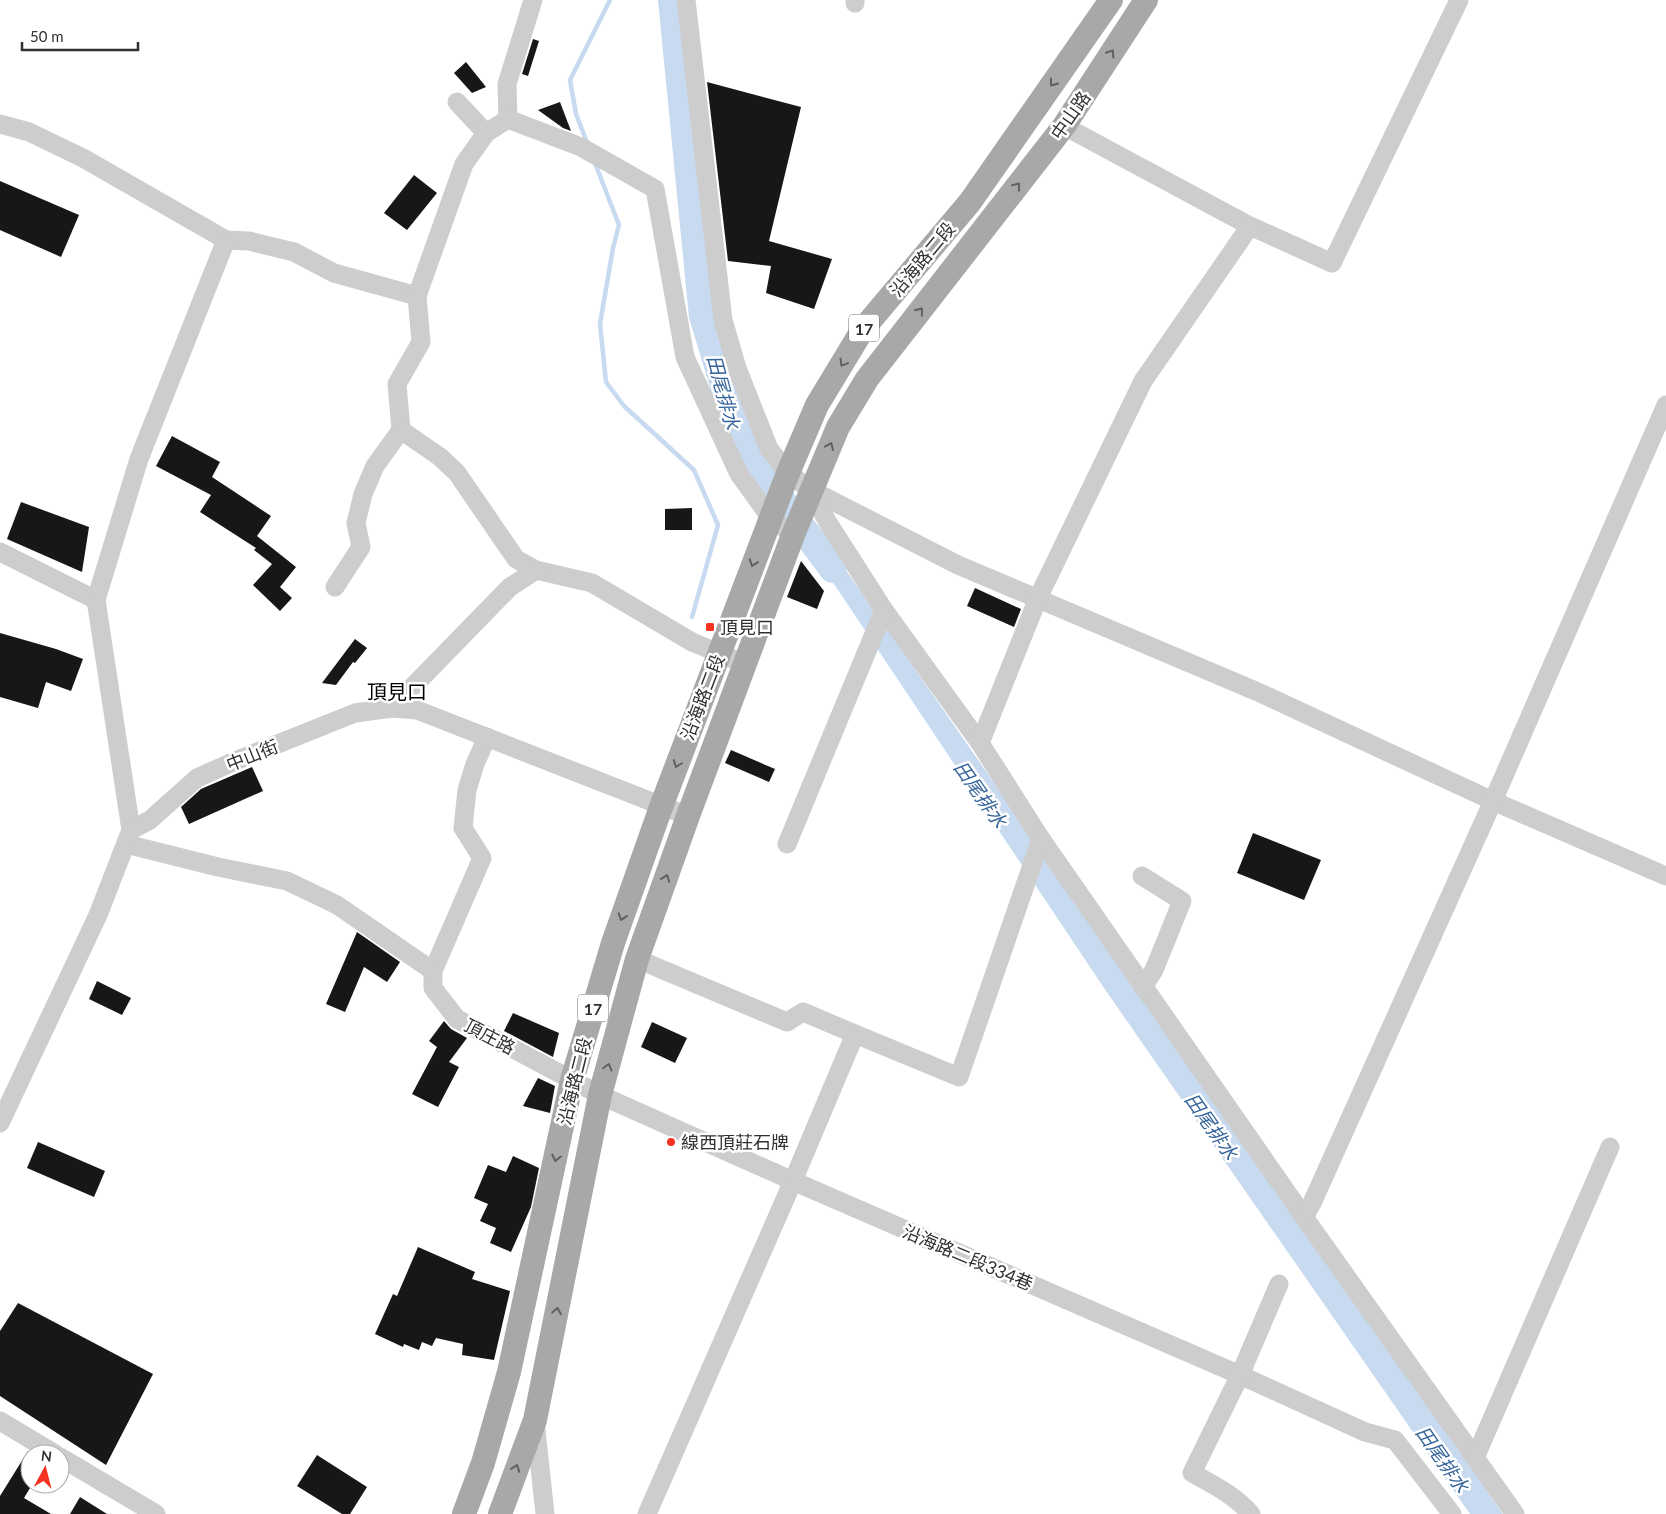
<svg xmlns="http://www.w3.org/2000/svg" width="1666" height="1514" font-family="Lato,'Noto Sans TC',sans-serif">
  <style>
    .water { fill: #c7daf0 }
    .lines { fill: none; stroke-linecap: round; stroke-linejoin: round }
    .stream { stroke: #c7daf0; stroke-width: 4.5 }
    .river { stroke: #c7daf0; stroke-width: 28 }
    .building { fill: #171717 }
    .minor { stroke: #cdcdcd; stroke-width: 19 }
    .major { stroke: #a8a8a8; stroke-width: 24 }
    .oneway { stroke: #606060 }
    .poi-dot { fill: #f63323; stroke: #fff; stroke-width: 2 }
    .labels { text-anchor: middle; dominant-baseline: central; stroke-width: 5; stroke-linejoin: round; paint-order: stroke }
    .shield { fill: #fff; stroke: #6e6e6e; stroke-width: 1 }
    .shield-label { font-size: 16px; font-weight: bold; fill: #303030 }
    .street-label { font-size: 18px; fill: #303030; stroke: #fff }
    .poi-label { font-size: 18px; fill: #303030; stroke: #fff; text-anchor: start }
    .water-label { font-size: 19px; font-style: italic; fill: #35649b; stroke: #fff }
    .quarter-label { font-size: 20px; fill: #000; stroke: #fff }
  </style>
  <rect width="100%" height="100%" fill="#fff"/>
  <g class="water">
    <path d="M658,0H680L713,284L772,463L762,489L739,463L724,433L689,318Z"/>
    <path d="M816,527L1503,1514H1470L1104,988L836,587L807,549Z"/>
  </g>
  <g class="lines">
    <g class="stream">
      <path d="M588,145L576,114L570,80L610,0"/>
      <path d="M595,163L619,225L613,248L600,324L606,382L624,406L694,470L718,525L692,617"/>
    </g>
    <path class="river" d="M743,449L833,569"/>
  </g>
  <g class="building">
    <path d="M533,39L539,41L528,76L522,74Z"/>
    <path d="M466,62L486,87L472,93L454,73Z"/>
    <path d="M707,82L801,107L769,241L832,259L814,309L766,293L771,266L728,261Z"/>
    <path d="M560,102L571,131L563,128L538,110Z"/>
    <path d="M414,175L437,193L407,230L384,213Z"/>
    <path d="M0,181L79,215L61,257L0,230Z"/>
    <path d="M172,436L220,462L212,477L271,516L257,536L296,567L280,587L292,598L280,611L253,585L272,564L254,550L256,548L200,512L211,495L156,466Z"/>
    <path d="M21,502L89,527L82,572L7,539Z"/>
    <path d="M692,508V530H665V509Z"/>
    <path d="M801,561L824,591L817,609L787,597Z"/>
    <path d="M975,588L1021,609L1014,627L967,606Z"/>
    <path d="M0,633L56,649L83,659L71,691L46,682L38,708L0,697Z"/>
    <path d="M355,639L367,648L355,663L353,662L336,685L322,683Z"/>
    <path d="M731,750L775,769L769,782L725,763Z"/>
    <path d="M252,767L263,791L189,824L181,807L201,789Z"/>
    <path d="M1253,833L1321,860L1304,900L1237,873Z"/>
    <path d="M357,932L400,962L387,982L364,967L345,1012L326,1004Z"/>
    <path d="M97,981L131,998L122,1015L89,999Z"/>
    <path d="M513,1013L559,1033L553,1057L504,1031Z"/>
    <path d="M444,1021L451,1029L467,1038L449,1062L459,1067L438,1107L412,1094L437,1047L429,1041Z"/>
    <path d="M652,1022L687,1038L675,1063L641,1047Z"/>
    <path d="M538,1078L555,1086L550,1113L523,1106Z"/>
    <path d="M38,1142L105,1171L94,1197L27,1168Z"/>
    <path d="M513,1156L539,1168L531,1207L511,1252L490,1243L496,1228L480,1221L488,1204L474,1198L488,1165L506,1172Z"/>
    <path d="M418,1247L475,1272L472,1279L510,1291L494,1360L462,1355L463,1344L436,1338L432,1346L422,1342L419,1350L404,1344L403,1347L375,1334L393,1294L397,1296Z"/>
    <path d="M18,1303L153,1374L106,1465L0,1396V1331Z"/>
    <path d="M28,1451L30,1452V1488L24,1498L51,1514H0V1496Z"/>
    <path d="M317,1455L367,1487L350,1514H342L297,1486Z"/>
    <path d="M80,1497L107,1514H70Z"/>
  </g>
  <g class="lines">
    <g class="minor">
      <path d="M686,0L723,320L737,368L769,449L788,473L811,490L958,565L1258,692L1493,801L1666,876"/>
      <path d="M855,3V0"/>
      <path d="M508,119L507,84L533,0"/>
      <path d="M0,124L29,132L83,158L226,240L249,241L294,252L334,273L417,296L464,164L486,133L457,102"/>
      <path d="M1064,126L1250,226L1332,263L1459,0"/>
      <path d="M486,133L508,119L581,147L655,189L685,357L739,474L770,517L793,535"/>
      <path d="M417,296L421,342L397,384L401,430L440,457L457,473L516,559L536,570L592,583L692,642L745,664"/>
      <path d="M811,490L827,521L884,610L980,743L1041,839L1304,1217L1515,1514"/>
      <path d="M0,552L96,600"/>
      <path d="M335,587L361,547L356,523L363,494L375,466L401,430"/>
      <path d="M392,708L510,587L536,570"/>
      <path d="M487,737L475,764L467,790L463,828L482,858L433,971V988L457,1019L600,1095L793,1181L1240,1375L1365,1432L1395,1440L1452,1514"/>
      <path d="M980,743L1038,598L1143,381L1250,226"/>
      <path d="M131,830L96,600L139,459L226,240"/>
      <path d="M126,844L218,867L287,881L337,905L433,971"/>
      <path d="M787,844L884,610"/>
      <path d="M1142,876L1182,901L1154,970L1143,987"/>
      <path d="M637,959L787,1022L803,1012L855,1034"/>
      <path d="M0,1123L98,915L131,830L150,820L197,778L235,761L355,713L392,708L417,710L688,816"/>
      <path d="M1304,1217L1312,1203L1493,801L1666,405"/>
      <path d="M0,1421L55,1454"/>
      <path d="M535,1421L545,1514"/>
      <path d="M60,1457L156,1514"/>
      <path d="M1475,1458L1610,1147"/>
      <path d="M647,1514L793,1181L855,1034L959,1077L1041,839"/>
      <path d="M1251,1514C1236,1496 1212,1484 1192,1473L1240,1375L1279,1284"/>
    </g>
    <g class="major">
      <path d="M464,1514L483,1463L509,1372L572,1080L613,943L661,807L788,473L817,405L863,329L970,202L1111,0"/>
      <path d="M500,1514L535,1420L600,1095L637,959L688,816L793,535L838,427L867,379L1064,126L1146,0"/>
    </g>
  </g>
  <defs><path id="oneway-chevron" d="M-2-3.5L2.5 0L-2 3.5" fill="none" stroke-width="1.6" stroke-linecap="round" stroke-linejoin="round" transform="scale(1.25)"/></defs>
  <g class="oneway">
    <use href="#oneway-chevron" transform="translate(1111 53) rotate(-57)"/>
    <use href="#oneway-chevron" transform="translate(1053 83) rotate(125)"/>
    <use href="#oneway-chevron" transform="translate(1017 186) rotate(-52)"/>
    <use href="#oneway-chevron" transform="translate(920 311) rotate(-52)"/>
    <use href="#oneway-chevron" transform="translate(843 363) rotate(121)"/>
    <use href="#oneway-chevron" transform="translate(830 446) rotate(-67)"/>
    <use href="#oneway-chevron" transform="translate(753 563) rotate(110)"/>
    <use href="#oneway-chevron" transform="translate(677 764) rotate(111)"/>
    <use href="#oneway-chevron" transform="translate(666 878) rotate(-70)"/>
    <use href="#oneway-chevron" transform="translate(622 917) rotate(109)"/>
    <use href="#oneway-chevron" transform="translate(608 1067) rotate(-75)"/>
    <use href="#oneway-chevron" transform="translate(556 1158) rotate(102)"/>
    <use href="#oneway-chevron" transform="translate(557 1311) rotate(-79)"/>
    <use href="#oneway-chevron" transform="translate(516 1468) rotate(-70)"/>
  </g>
  <g class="poi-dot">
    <rect x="705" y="622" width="10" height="10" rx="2.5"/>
    <circle cx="671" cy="1142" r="5"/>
  </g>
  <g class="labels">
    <g class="shield">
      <rect x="849" y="314.5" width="30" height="27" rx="4"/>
      <rect x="578" y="994.5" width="30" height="27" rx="4"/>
    </g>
    <g class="shield-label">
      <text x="864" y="328">17</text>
      <text x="593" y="1008">17</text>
    </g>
    <g class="street-label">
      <text transform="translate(1070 115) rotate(-55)">中山路</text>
      <text transform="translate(922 259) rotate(-50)">沿海路二段</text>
      <text transform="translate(702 697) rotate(-69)">沿海路二段</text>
      <text transform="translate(252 755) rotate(-22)">中山街</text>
      <text transform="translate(490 1036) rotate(28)">頂庄路</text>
      <text transform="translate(574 1081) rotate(-76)">沿海路二段</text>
      <text transform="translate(968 1257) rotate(23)">沿海路二段334巷</text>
    </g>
    <g class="poi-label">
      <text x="720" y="627">頂見口</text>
      <text x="681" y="1142">線西頂莊石牌</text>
    </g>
    <g class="water-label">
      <text transform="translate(724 392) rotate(75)">田尾排水</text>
      <text transform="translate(981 794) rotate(55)">田尾排水</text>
      <text transform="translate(1212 1126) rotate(55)">田尾排水</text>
      <text transform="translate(1443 1459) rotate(55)">田尾排水</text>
    </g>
    <g class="quarter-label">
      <text x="397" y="691">頂見口</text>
    </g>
  </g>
  <g transform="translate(45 1469) rotate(7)"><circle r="24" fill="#ffffff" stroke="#acacac"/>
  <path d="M0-4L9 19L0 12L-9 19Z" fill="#f63323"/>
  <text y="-8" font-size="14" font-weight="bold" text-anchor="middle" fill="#303030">N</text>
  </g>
  <path d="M22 42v8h116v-8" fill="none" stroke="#303030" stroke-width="2.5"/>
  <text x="30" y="42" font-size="15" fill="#303030" stroke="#ffffff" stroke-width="4" paint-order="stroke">50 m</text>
</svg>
